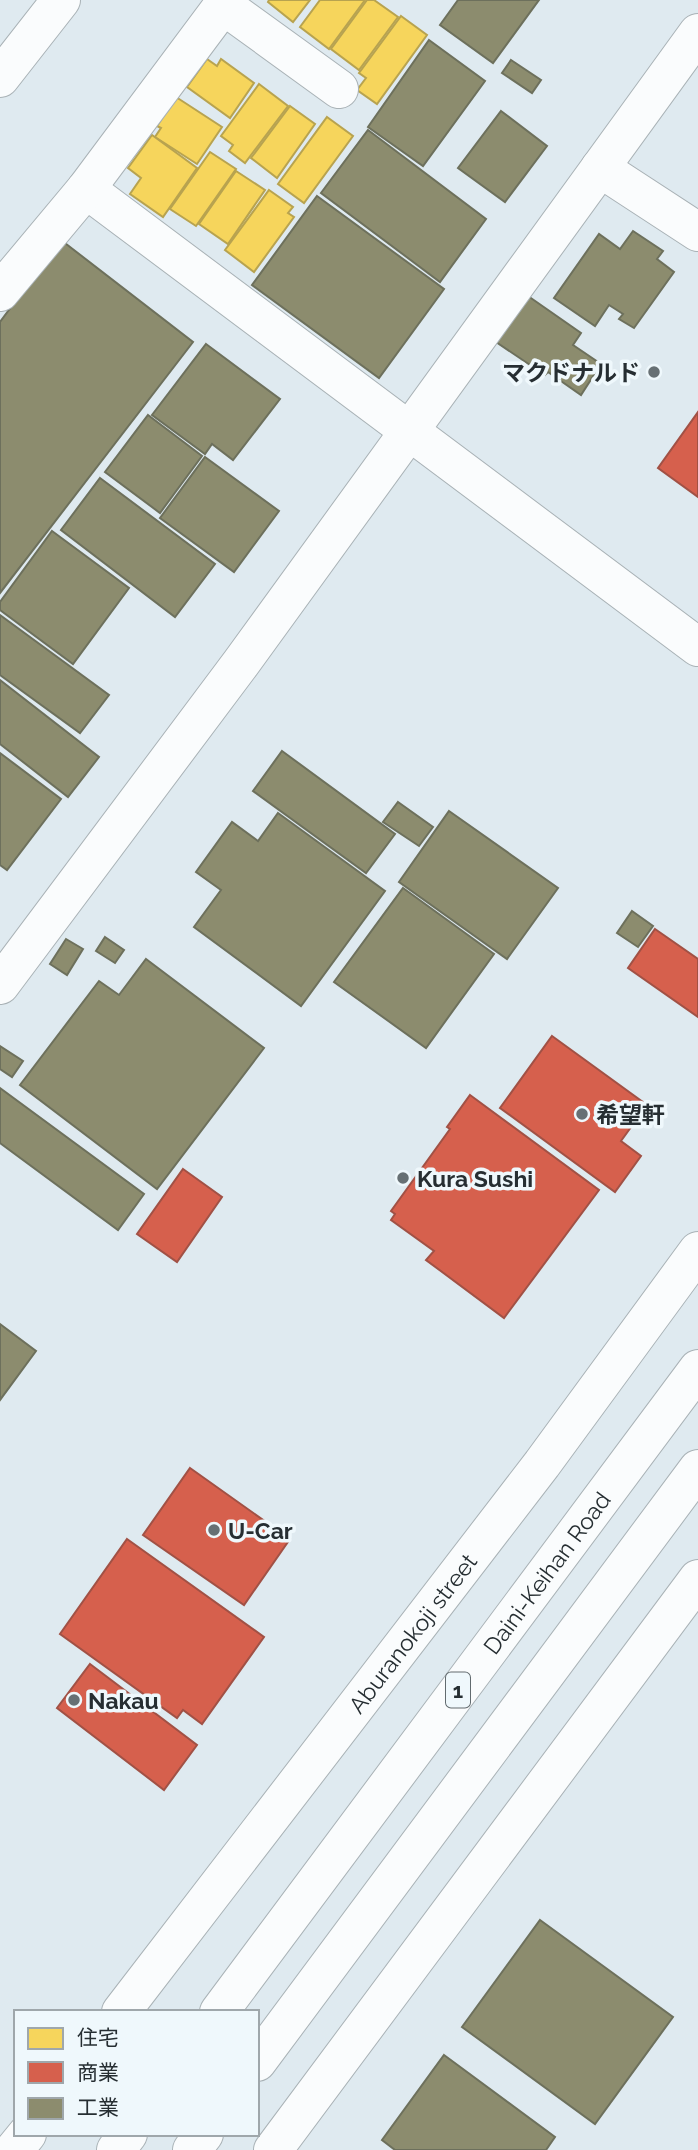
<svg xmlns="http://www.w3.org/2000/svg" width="698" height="2150" font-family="Raleway,'Noto Sans JP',sans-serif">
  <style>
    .homes { fill: #f6d55c; stroke: #b8a34f; stroke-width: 2 }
    .shops { fill: #d6604d; stroke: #a15145; stroke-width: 2 }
    .industry { fill: #8c8c6e; stroke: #6d705c; stroke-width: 2 }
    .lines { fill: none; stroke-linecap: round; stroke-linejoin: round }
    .minor-casing { stroke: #a9b2b6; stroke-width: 40 }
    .tertiary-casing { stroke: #a9b2b6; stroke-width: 40 }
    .motorway-casing { stroke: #a9b2b6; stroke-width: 40 }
    .minor { stroke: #fafcfd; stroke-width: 38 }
    .tertiary { stroke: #fafcfd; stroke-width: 38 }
    .motorway { stroke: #fafcfd; stroke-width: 38 }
    .poi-dot { fill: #677074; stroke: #eff8fc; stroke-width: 2.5 }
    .labels { text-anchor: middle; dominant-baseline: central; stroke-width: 7; stroke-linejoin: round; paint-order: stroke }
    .shield { fill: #eff8fc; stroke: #626b6f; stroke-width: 2 }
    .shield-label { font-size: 21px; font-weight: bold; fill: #262e32 }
    .poi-label { font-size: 23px; font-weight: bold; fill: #262e32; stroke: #eff8fc; text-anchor: start }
    .street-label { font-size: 23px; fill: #262e32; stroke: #eff8fc }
  </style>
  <rect width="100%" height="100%" fill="#dfeaf0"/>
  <g class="homes">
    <path d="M269,0H310L293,22L268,2Z"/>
    <path d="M320,0H365L329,49L300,27Z"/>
    <path d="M367,0H374L398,17L359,70L331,49Z"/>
    <path d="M401,16L427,35L377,104L357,90L366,78L359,73Z"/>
    <path d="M207,59L217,66L221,59L254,83L230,118L187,87Z"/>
    <path d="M259,84L288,106L245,163L229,151L233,145L221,136Z"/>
    <path d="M176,97L222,127L197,164L155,137L161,128L157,126Z"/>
    <path d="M290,106L315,124L277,178L251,158Z"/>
    <path d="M327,117L353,136L304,203L278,184Z"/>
    <path d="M152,135L197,168L163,217L130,194L141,178L128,168Z"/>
    <path d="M210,152L236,169L196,226L170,209Z"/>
    <path d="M236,171L265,190L228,244L199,224Z"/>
    <path d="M269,190L293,207L288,213L294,217L254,272L225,250Z"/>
  </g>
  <g class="shops">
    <path d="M698,412V497L658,468Z"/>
    <path d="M655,929L698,959V1017L628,968Z"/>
    <path d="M552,1036L647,1105L621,1141L641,1156L615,1192L500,1108Z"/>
    <path d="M470,1095L599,1190L504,1318L426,1260L434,1251L391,1220L395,1214L391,1211L450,1129L447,1127Z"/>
    <path d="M183,1169L222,1197L177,1262L137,1234Z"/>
    <path d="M190,1468L290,1539L244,1605L143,1535Z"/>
    <path d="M127,1539L264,1637L202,1724L183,1710L177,1718L60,1634Z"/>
    <path d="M90,1664L197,1745L164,1790L57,1708Z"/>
  </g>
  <g class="industry">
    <path d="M458,0H539L493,63L440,25Z"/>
    <path d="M429,40L485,81L423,166L368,127Z"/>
    <path d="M511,60L541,80L532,93L502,73Z"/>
    <path d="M501,111L547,146L505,202L458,168Z"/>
    <path d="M368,130L486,219L440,282L321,193Z"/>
    <path d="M317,196L444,289L379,378L252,285Z"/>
    <path d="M633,231L663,251L657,259L674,272L634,328L619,319L623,314L609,305L595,326L554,298L599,234L620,249Z"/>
    <path d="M61,240L193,342L0,593V322Z"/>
    <path d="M528,296L581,333L573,345L601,364L581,395L548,372L545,375L496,342Z"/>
    <path d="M206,344L280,399L233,460L212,444L205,454L152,415Z"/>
    <path d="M148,415L202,456L160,513L105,472Z"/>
    <path d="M205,457L279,511L234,572L160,518Z"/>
    <path d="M100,478L215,564L175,617L61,530Z"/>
    <path d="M52,531L129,588L73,664L0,610V602Z"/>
    <path d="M0,615L109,695L80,733L0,675Z"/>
    <path d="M0,680L99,757L68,797L0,744Z"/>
    <path d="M282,751L395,834L366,873L253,791Z"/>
    <path d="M0,753L61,799L7,870L0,865Z"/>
    <path d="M398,802L433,827L419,846L383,822Z"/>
    <path d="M449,811L558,888L507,959L399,882Z"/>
    <path d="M278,813L385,891L301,1006L194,927L221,890L196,872L232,822L258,841Z"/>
    <path d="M403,888L494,954L426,1048L334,982Z"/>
    <path d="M632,911L653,926L638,947L617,933Z"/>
    <path d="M105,937L124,950L115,963L96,951Z"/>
    <path d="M66,939L83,949L67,975L50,964Z"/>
    <path d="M146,959L264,1048L157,1189L20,1085L99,981L119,995Z"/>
    <path d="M0,1046L23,1061L12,1077L0,1069Z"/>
    <path d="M0,1088L144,1194L118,1230L0,1143Z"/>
    <path d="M0,1324L36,1351L0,1400Z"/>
    <path d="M540,1920L673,2017L595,2124L462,2027Z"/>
    <path d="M444,2055L555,2137L546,2150H395L382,2140Z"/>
  </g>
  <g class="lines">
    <g class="minor-casing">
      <g id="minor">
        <path d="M223,5L339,89"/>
        <path d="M0,78L61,0"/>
        <path d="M600,168L698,232"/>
        <path d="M86,189L698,647"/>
        <path d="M0,292L86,189L227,0"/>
        <path d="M0,985L241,663L698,33"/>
      </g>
    </g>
    <g class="tertiary-casing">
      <g id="tertiary">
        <path id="s1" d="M121,2012L542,1464L698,1251"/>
        <path d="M14,2150L27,2134"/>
        <path d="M273,2150L698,1579"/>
      </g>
    </g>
    <g class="motorway-casing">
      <g id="motorway">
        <path id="s2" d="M219,2012L698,1369"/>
        <path d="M257,2062L698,1469"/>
        <path d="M116,2150L128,2134"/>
        <path d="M192,2150L204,2134"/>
      </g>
    </g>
    <use href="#minor" class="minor"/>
    <use href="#tertiary" class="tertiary"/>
    <use href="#motorway" class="motorway"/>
  </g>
  <g class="poi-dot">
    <circle cx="654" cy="372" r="7"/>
    <circle cx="582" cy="1114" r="7"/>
    <circle cx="403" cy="1178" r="7"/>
    <circle cx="214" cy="1530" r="7"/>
    <circle cx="74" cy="1700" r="7"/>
  </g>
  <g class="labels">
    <rect class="shield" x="446" y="1672.5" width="24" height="35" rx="5"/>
    <g class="shield-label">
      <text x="458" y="1690">1</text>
    </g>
    <g class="poi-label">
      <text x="640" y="372" text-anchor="end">マクドナルド</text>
      <text x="596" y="1114">希望軒</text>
      <text x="417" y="1178">Kura Sushi</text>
      <text x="228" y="1530">U-Car</text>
      <text x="88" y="1700">Nakau</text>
    </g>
    <g class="street-label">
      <text stroke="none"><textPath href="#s2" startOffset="548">Daini-Keihan Road</textPath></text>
      <text stroke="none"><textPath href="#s1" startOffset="478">Aburanokoji street</textPath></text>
    </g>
  </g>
  <rect x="14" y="2010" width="245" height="126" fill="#eff8fc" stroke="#9fa7ab" stroke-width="2"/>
  <rect x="28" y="2028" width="35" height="21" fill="#f6d55c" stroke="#9fa7ab" stroke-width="2"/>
  <text x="77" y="2045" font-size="21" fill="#262e32">住宅</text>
  <rect x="28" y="2062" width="35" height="21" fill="#d6604d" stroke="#9fa7ab" stroke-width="2"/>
  <text x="77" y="2080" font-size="21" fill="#262e32">商業</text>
  <rect x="28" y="2098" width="35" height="21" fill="#8c8c6e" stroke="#9fa7ab" stroke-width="2"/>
  <text x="77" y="2115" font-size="21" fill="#262e32">工業</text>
</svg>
